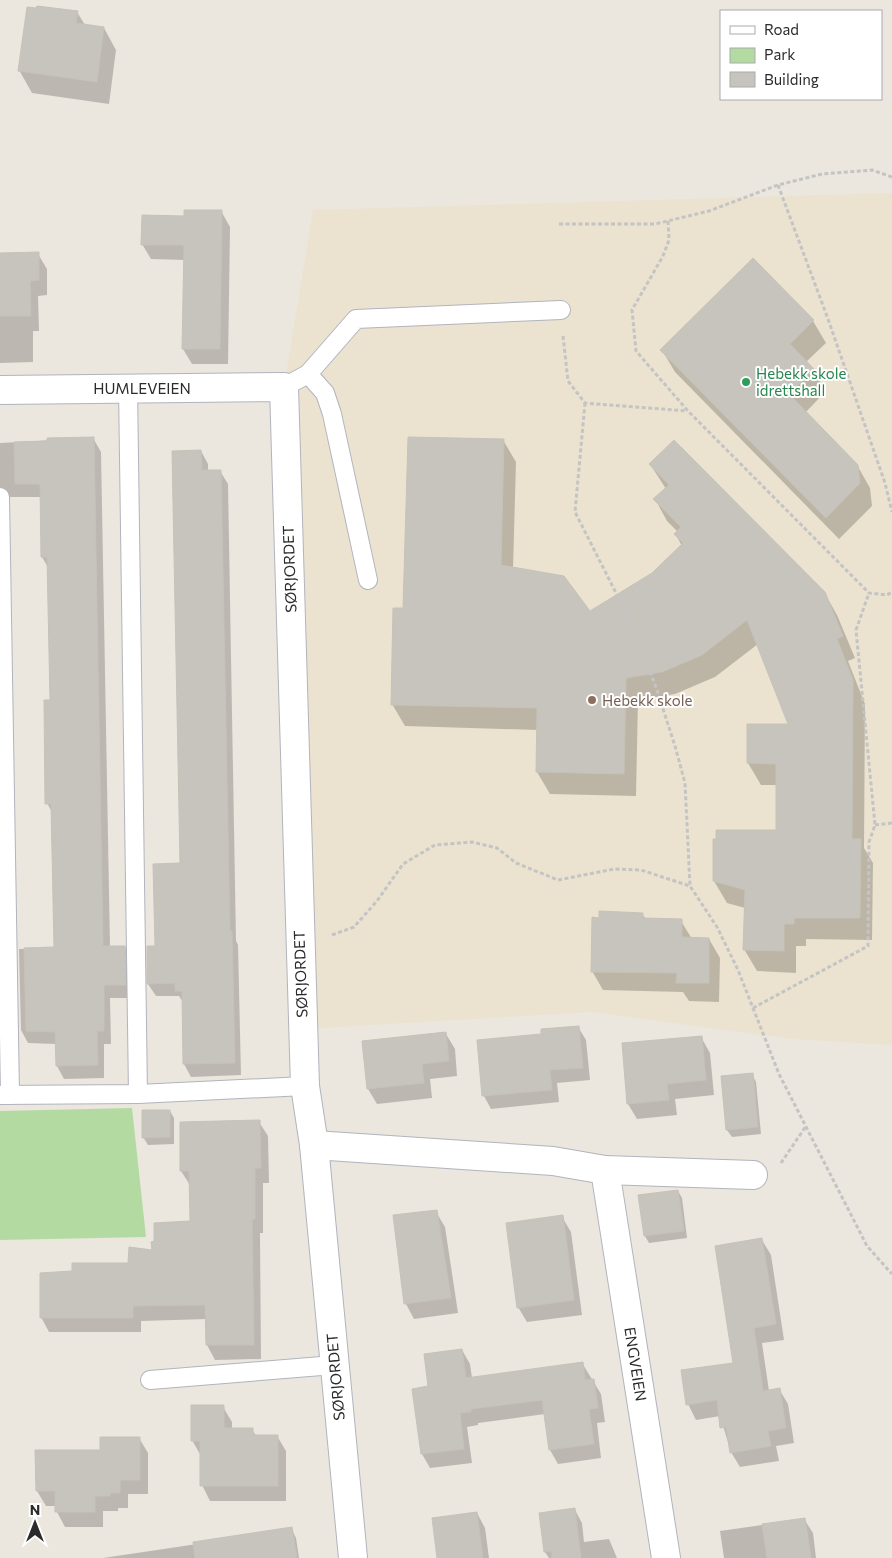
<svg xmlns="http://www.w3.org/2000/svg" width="892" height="1558" font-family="Commissioner,sans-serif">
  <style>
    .education { fill: #ebe3d0 }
    .green { fill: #b3dba1 }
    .shadow { fill: #0003 }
    .building { fill: #c7c4bd; stroke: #c6c2b8 }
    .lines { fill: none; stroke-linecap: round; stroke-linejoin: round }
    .service-casing { stroke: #b2b4bd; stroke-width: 20 }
    .minor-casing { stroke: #b2b4bd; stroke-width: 30 }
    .path { stroke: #c4c4c4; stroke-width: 3; stroke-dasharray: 4 2.5; stroke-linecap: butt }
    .service { stroke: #fff; stroke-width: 18 }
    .minor { stroke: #fff; stroke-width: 28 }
    .leisure-dot { fill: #2e9e5b; stroke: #fff; stroke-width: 2 }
    .education-dot { fill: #8d6e63; stroke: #fff; stroke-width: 2 }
    .labels { text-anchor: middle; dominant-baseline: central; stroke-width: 4; stroke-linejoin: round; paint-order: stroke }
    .leisure-label { font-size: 15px; fill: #27864d; stroke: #fff; text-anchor: start }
    .street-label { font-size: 15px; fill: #2b2b2b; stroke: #fff }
    .education-label { font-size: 15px; fill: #785e54; stroke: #fff; text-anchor: start }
  </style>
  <rect width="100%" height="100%" fill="#ebe6de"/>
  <path class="education" d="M892,193V1045L792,1039L592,1012L302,1029L284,387L313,210Z"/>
  <path class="green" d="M132,1108L146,1237L0,1240V1111Z"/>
  <g class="shadow">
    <path d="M77,12L85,25L104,28L116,50L109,104L32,93L19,70Z"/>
    <path d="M221,211L230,227L228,364H192L183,349L185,260L151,259L142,244L186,217Z"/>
    <path d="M0,254H38L47,269V295L38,296L39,331H33V362L0,363Z"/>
    <path d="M753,260L813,321L826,343L806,362L813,369L826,391L805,413L857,465L870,488L872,506L839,539L675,372L662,350Z"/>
    <path d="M93,438L101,452L110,947H125L132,960L133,998H110L111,1044H104V1078L64,1079L57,1066L56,1044L28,1043L21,1030L19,949H55L53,814L47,803L51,701L49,569L42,557L41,497H0V443Z"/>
    <path d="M503,440L516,462L513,569L590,613L653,574L682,546L676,535L678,532L667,521L655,499L666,489L650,464L824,592L837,615L855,658L848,661L865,704L864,848L873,863L872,940L806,939V946H796V973L757,971L744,949L745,908L727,903L714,881L777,831V785H761L748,763L790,726L758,644L715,677L675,694L638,700L636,796L550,794L537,772L538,730L405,726L392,704L405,609Z"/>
    <path d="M201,451L208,464V471H220L228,484L236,941L238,945L241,1075L191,1077L184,1064L183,1002L179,996H156L148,984L156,947L181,864Z"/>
    <path d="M642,914L646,919L681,921L692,939H709L720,958L719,1002L689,1001L683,992L603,990L592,971L600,919Z"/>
    <path d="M578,1027L586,1040L590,1080L557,1083L559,1102L491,1109L484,1096L479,1041L543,1035Z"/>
    <path d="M446,1034L455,1049L457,1076L430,1079L432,1098L377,1104L368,1089Z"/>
    <path d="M701,1037L710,1053L714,1095L675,1099L677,1115L637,1119L628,1104Z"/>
    <path d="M752,1075L756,1082L761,1134L732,1137L727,1130Z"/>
    <path d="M170,1111L174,1118V1144L148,1145L143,1137Z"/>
    <path d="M259,1122L268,1136L269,1183H263V1233H260L261,1359L215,1360L207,1345V1319L141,1321V1332H49L41,1317L73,1272L129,1264L153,1251L191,1223L190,1185L181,1171Z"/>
    <path d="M678,1191L682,1198L687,1238L649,1243L645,1236Z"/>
    <path d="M436,1212L445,1227L458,1313L414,1319L406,1304L395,1217Z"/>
    <path d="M562,1217L571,1232L582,1315L527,1322L518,1307Z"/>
    <path d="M762,1240L771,1255L784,1340L762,1343L769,1391L779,1389L788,1404L794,1443L776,1446L779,1461L740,1467L731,1452L720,1416L696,1420L688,1404L734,1364Z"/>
    <path d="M462,1350L470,1364L472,1378L582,1363L601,1394L605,1422L597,1423L601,1458L558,1464L550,1450L545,1414L478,1423V1425L467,1427L472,1463L430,1468L422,1454L429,1387Z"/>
    <path d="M223,1407L232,1422V1429H252L256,1436H277L286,1451V1501H210L202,1485L201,1456L192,1440Z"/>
    <path d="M139,1438L148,1453V1494H128V1508H118V1511H103V1527H65L57,1512L56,1506H46L37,1491L36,1452L102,1451Z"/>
    <path d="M575,1510L582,1523L584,1542L609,1539L617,1558H549L545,1552Z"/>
    <path d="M477,1513L485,1528L489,1558H438Z"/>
    <path d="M804,1519L813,1533L816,1558H724L720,1531Z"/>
    <path d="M292,1530L296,1538L299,1558H103Z"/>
  </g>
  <g class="building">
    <path d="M37,6L78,11L76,23L104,27L97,82L18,71L27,7L36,8Z"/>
    <path d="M184,210H222L220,349H182L184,245H141L142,215L184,216Z"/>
    <path d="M39,252V280L30,281L31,316H0V253Z"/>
    <path d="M753,258L814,320L790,344L814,369L789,394L858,465L860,483L826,518L660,350Z"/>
    <path d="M94,437L103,946H125L126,985H104V1031H97L98,1065L56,1066L55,1032L26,1031L24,948L54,947L51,804H45L44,700H50L47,557H41L40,484H15L14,442L47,441V438Z"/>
    <path d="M408,437L504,439L501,565L564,576L590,611L652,573L683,543L674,534L681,527L653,499L669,485L649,464L674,440L825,592L843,636L837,639L853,680L852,839H861L860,918H794V924H784V951L743,950L745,890L713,881V839H716V830H776V764L747,763V724H788L747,620L702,655L662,672L626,678L624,774L536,772L537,708L391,705L393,608H403Z"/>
    <path d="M201,450L202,470H221L230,931H232L235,1063L183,1064L182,991H175V983L147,984V946H155L153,864L180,863L172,451Z"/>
    <path d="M599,911L643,913V918L682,919V937L709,938V983H676L677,973L591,972L592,917L599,918Z"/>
    <path d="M579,1026L583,1068L550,1070L552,1090L482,1096L477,1040L541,1034V1029Z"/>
    <path d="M446,1032L449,1061L422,1064L424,1083L367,1089L362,1041Z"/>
    <path d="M702,1036L706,1080L667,1084L669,1100L627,1104L622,1043Z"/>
    <path d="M753,1073L758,1127L726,1130L721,1076Z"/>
    <path d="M142,1110H170V1137L142,1138Z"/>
    <path d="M260,1120L261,1168H255V1219H252L254,1345H206L205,1305L133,1306V1318H40V1273L72,1271V1263H128L129,1247L152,1250L151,1242L154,1241V1223L190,1221L189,1171H180V1122Z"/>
    <path d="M678,1190L684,1231L644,1236L638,1195Z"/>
    <path d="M437,1210L451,1298L404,1304L393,1215Z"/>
    <path d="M563,1215L574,1300L517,1308L506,1223Z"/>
    <path d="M762,1238L776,1324L754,1328L763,1391L780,1388L786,1428L768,1431L771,1446L730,1453L726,1427L720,1428L717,1400L686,1405L681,1370L733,1363L715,1246Z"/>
    <path d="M462,1349L466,1378L583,1362L585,1380L594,1379L598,1408L589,1409L594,1444L549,1450L542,1400L471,1409V1412L460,1413L464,1449L421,1454L412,1389L428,1386L424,1354Z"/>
    <path d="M191,1405H224V1428H253V1435H278V1486H200V1441H191Z"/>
    <path d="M100,1437H140V1480H120V1493H110V1496H95V1512H55V1491H36L35,1450H100Z"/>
    <path d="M575,1508L581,1558H552L551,1551L544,1552L539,1513Z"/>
    <path d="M477,1512L483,1558H437L432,1518Z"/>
    <path d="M805,1518L811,1558H767L762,1524Z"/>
    <path d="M292,1527L297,1558H195L193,1542Z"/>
  </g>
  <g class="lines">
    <g class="service-casing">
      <g id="service">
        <path d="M308,374L325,393L332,414L368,580"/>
        <path d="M128,387L138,1094"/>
        <path d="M284,387L308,374L356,319L561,310"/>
        <path d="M0,497L10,1095"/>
        <path d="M0,1095L138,1094L305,1086"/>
        <path d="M150,1380L334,1365"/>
      </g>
    </g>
    <g class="minor-casing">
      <g id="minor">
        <path d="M0,390L284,387L305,1086L314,1145L353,1558"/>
        <path d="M314,1145L553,1161L605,1170L753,1175"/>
        <path d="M605,1170L666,1558"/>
      </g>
    </g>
    <g class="path">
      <path d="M778,185L828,319L885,483L892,512"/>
      <path d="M668,221L669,240L663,256L632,310L636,351L688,411L869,593L887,595L892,592"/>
      <path d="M559,224H655L709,211L778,185L822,174L872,170L892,177"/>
      <path d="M563,336L568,381L585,403L687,411"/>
      <path d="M585,403L575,512L615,591L655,684L675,746L685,783L690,886"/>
      <path d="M875,825L892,823"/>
      <path d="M332,935L354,927L377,901L403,864L435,845L472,842L497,848L516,863L558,880L614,869L641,870L690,886L717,927L738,970L779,1074L867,1246L892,1274"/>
      <path d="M753,1008L868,946L869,842L875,825L856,630L869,593"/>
      <path d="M781,1163L806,1126"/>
    </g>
    <use href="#service" class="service"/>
    <use href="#minor" class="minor"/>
  </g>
  <circle class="leisure-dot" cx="746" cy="382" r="5"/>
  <circle class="education-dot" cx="592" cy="700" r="5"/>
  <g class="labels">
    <g class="leisure-label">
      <text x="756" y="373">Hebekk skole<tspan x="756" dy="17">idrettshall</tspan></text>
    </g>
    <g class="street-label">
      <text x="142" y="388">HUMLEVEIEN</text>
      <text transform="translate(289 569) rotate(-92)">SØRJORDET</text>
      <text transform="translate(300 974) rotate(-92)">SØRJORDET</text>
      <text transform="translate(636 1364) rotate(81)">ENGVEIEN</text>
      <text transform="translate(335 1377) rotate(-95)">SØRJORDET</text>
    </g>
    <g class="education-label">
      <text x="602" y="700">Hebekk skole</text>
    </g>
  </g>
  <rect x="720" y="10" width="162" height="90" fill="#ffffff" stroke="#aaaaaa"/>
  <rect x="730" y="26" width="25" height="8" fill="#ffffff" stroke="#aaaaaa"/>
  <text x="764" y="35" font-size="15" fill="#2b2b2b">Road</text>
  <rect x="730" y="48" width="25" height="15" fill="#b3dba1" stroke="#aaaaaa"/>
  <text x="764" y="60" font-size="15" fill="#2b2b2b">Park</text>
  <rect x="730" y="72" width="25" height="15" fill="#c7c4bd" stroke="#aaaaaa"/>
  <text x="764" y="85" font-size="15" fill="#2b2b2b">Building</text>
  <g transform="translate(35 1523)" stroke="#ffffff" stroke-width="4" paint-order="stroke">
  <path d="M0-4L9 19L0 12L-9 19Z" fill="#2b2b2b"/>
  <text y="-8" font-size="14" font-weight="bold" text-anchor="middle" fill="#2b2b2b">N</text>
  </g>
</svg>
